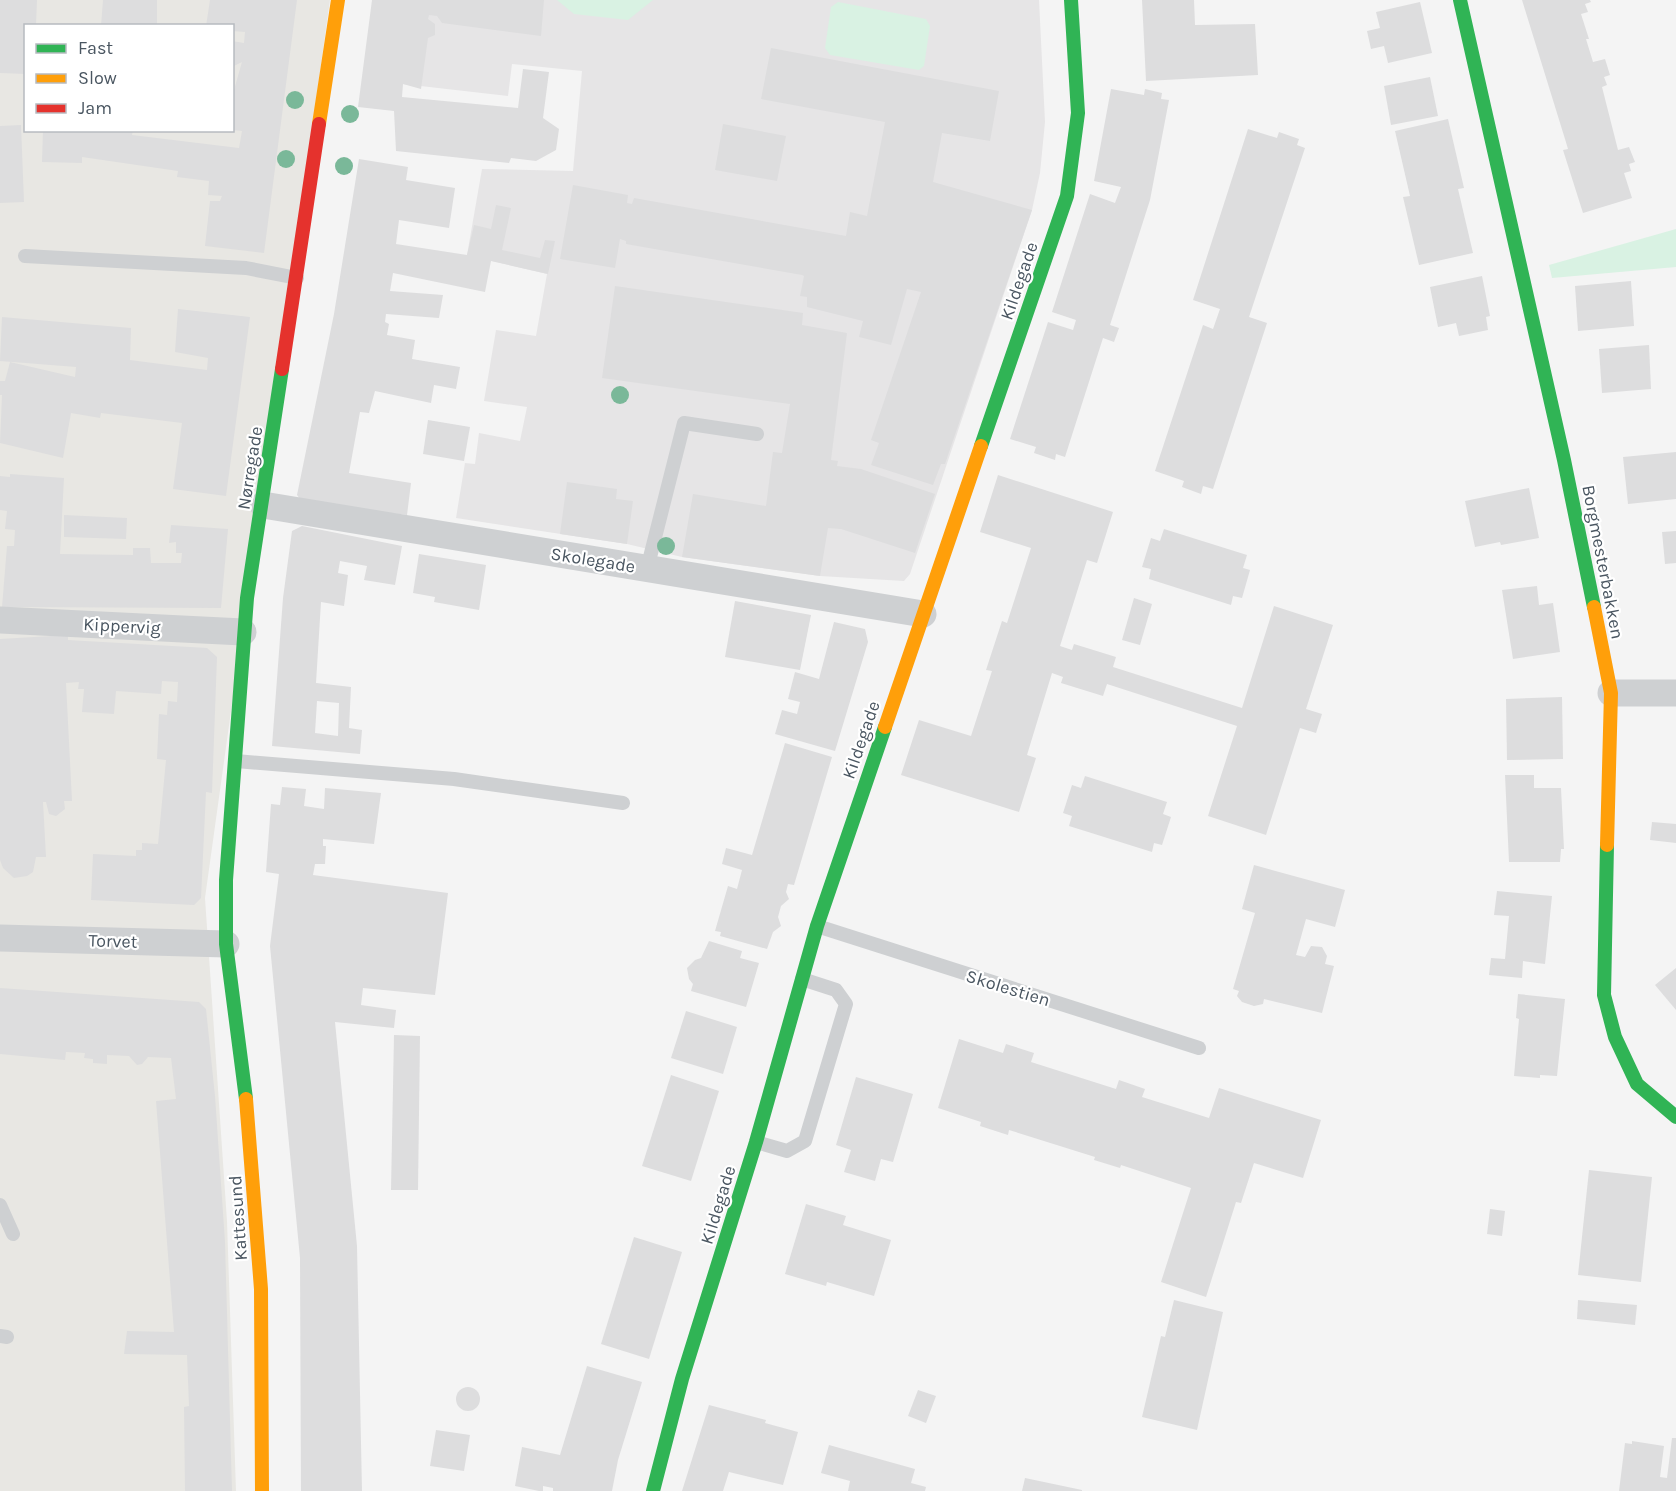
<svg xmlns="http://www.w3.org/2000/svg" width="1676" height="1491" font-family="Karla,sans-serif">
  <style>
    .commercial { fill: #e8e7e3; fill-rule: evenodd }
    .education { fill: #e6e5e6 }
    .green { fill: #d9f2e3 }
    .building { fill: #ddddde; fill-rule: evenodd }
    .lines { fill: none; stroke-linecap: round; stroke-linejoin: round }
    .lane { stroke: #ced0d2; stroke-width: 14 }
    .street { stroke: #ced0d2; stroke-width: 27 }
    .fast { stroke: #30b455; stroke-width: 14 }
    .slow { stroke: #ff9f0a; stroke-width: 14 }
    .jam { stroke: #e5322d; stroke-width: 14 }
    .tree { fill: #7ab899 }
    .labels { text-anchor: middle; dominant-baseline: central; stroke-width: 4.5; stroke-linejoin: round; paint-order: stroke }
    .street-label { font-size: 18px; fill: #4a5661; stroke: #fff }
  </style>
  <rect width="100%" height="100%" fill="#f4f4f4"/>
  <path class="commercial" d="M0,0H330L205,898L227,1221L236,1491H0ZM26,26H232V130H26Z"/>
  <path class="education" d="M372,0H1039L1045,122L1040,173L1032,210L910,574L904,581L820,576L682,557L627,544L456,518L465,463L475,464L479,433L520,441L527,407L484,401L496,330L536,336L547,274L467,255L482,169L573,171L582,71L512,64L508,96L403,84Z"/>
  <g class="green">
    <path d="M557,0H653L628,20L574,14Z"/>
    <path d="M838,2L926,19L930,26L924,66L919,70L830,55L825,48L831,7Z"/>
    <path d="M1676,229V267L1552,278L1549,265Z"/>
  </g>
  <g class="building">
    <path d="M0,0H37L36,26H26V74L0,73Z"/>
    <path d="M103,0H157V26H101Z"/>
    <path d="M210,0H297L264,253L205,246L210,201H220L222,196L208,195L209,181L177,177L178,171L82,157V163L42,162L43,130H133L132,135L239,148L242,131L232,130V97L242,62L232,67V41L244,43L245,32L232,31V26H206Z"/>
    <path d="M372,0H544L541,36L442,23L437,16L429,15L428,19L435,24V35L428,38L421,89L403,84L402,97L518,108L523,69L549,72L543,118L559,129L556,150L536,161L511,158L509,163L396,151L394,111L358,107Z"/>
    <path d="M1142,0H1194L1195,25L1255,24L1258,75L1146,81Z"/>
    <path d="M1522,0H1590L1591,2L1585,4L1588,12L1581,14L1589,39H1586L1593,62L1605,59L1610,75L1604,77L1607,85L1602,87L1618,150L1629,147L1635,162L1629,164L1631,171L1624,173L1632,198L1583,213L1563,150L1568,149L1565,139Z"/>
    <path d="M1420,2L1432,53L1388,63L1384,46L1371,49L1367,31L1380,28L1376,12Z"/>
    <path d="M771,48L999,91L990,141L942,133L933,182L1032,210L945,464H941L933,485L871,465L879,443L871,440L921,292L907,289L891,345L859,337L863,321L807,307V297L800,296L804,276L802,275L626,244V241L620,239L615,268L560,259L573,185L628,195L627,203L632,204L634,198L846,236L850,212L867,216L885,122L761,99Z"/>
    <path d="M1430,77L1438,116L1391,125L1384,86Z"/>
    <path d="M1111,89L1144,95L1145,89L1162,93L1161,99L1169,100L1150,200L1110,325L1119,328L1114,342L1103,338L1065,457L1056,454L1055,460L1034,453L1036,447L1010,439L1048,322L1073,330L1076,320L1052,312L1090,194L1115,203L1121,187L1094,181Z"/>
    <path d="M1448,119L1464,188L1458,189L1473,253L1419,265L1403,197L1410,196L1395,131Z"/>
    <path d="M723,124L786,136L777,181L715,170Z"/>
    <path d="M21,125L24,202L0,203V126Z"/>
    <path d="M1248,129L1277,138L1279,132L1299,139L1297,145L1305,148L1249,317L1267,323L1213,489L1203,486L1201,494L1182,487L1184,481L1155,471L1203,325L1213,329L1220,309L1193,300Z"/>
    <path d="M359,159L408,167L406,180L455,188L449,228L399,220L396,244L467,255L474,225L491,229L496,205L511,208L502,250L540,258L545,240L555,241L548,274L491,261L485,292L393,273L390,291L443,295L439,318L386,314L385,322L389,324L387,335L415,340L412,359L460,367L456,389L434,385L431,403L375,391L369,413L360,412L349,473L411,483L407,515L304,504L297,495L334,314Z"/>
    <path d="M1482,276L1490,316L1486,317L1488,330L1459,336L1456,323L1438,327L1430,287Z"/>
    <path d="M1631,281L1634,326L1578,331L1575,286Z"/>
    <path d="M615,286L803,313L802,325L847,333L831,460L838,461L837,466L861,469L935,494L915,553L841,529L828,528L820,576L682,557L693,494L766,506L773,452L782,453L790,404L602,378Z"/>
    <path d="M178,309L250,317L226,496L173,489L182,423L101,413L100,418L71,413L63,458L0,443L2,395H0V381H5L10,362L75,377L76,367L0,361L2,317L131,328L130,360L207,370L208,358L175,352Z"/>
    <path d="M1649,345L1651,389L1602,393L1599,349Z"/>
    <path d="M428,420L470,427L464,461L423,454Z"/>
    <path d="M1676,452V499L1628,504L1623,457Z"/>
    <path d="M10,474L64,478L60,554L133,555V548H150L151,563H181L182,553H176V542L169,543L171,525L228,529L221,608L2,607L7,546H14L15,530L5,529L7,511L0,510V476L10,477Z"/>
    <path d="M998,475L1113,512L1097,563L1087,560L1060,646L1072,650L1074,644L1116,657L1113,667L1242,708L1274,606L1333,625L1306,709L1322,714L1316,733L1300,728L1266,835L1208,816L1237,726L1107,684L1103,696L1061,683L1063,677L1052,673L1027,755L1036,758L1019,812L901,775L919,720L971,736L992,671L986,670L1002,621L1007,623L1031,548L980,532Z"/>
    <path d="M567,482L617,489L616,499L633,501L627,544L560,534Z"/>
    <path d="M1529,488L1539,538L1501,545L1500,542L1475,547L1465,501Z"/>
    <path d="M64,515L127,518L126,539L64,537Z"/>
    <path d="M302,526L402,546L395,585L364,580L367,566L340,561L338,573L348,575L344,606L321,602L316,683L351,687L349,728L362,730L360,754L272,746L283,598L292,531ZM317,701L339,703L338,736L315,733Z"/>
    <path d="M1164,529L1247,555L1243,568L1250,570L1242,598L1233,596L1231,605L1149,579L1151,569L1142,567L1151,538L1160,541Z"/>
    <path d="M1676,531V563L1665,564L1662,532Z"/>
    <path d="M419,554L486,565L479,610L434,602L435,597L413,593Z"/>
    <path d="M1537,586L1539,605L1553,603L1560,652L1513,659L1502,590Z"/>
    <path d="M1134,598L1152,604L1140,645L1122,640Z"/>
    <path d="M735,601L811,615L800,670L725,657Z"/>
    <path d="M834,622L865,629L868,642L835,751L775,734L782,710L797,714L800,702L788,699L795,672L819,679Z"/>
    <path d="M68,635V640L207,648L217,657L212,793L206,792L201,898L194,905L91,900L93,854L136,856V850H142V843L158,844L166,760L157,759L159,714L167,715L168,701L177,702L178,682L162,681L161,694L116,691L114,714L82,712L84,689H78L79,682L66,683L72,801H64L65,809L56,816L49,814L46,802H43L46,857H36L33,872L27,876L14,878L3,868L0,860V639Z"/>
    <path d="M1562,697L1563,759L1507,760L1506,699Z"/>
    <path d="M785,743L832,757L794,885L788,884L786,892L789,899L781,906L778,917L781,926L773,932L767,949L720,936L721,932L715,931L728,886L737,889L742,870L722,864L726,848L752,855Z"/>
    <path d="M1505,775H1534V788H1561L1564,849H1561L1560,862H1509Z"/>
    <path d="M1085,776L1167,802L1163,814L1171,817L1162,845L1154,843L1152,852L1069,826L1072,816L1063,813L1072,785L1081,788Z"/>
    <path d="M282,787L306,789L304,806L324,809L325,788L381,793L374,844L323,839V846H326L325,864H315L313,875L448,893L435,995L363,988L361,1005L396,1010L394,1028L335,1022L357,1246L362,1491H301L300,1258L270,946L279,874L266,872L271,804L280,805Z"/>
    <path d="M1652,822L1676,824V843L1650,840Z"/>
    <path d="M1254,865L1345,890L1335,927L1306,919L1296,955L1305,957L1311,946L1322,947L1327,956L1325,964L1334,966L1322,1013L1264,999L1263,1004L1254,1006L1242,1002L1237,996L1239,991L1233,989L1255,913L1242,909Z"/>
    <path d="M1497,891L1552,896L1545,964L1523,961L1522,978L1489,975L1491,958L1505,959L1509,916L1494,915Z"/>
    <path d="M709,941L742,951L740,958L759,963L746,1007L691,991L693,984L689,979L687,968L695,960L701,958Z"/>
    <path d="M1676,968V1010L1655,985Z"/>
    <path d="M0,988L199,1002L206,1009L215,1096L225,1242L232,1491H185L184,1407L189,1406L187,1355L124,1354L127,1331L174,1332L156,1101L176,1099L171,1058L148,1057L142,1064L137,1065L129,1056L107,1055V1064L93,1063V1059L84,1058L85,1053L66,1052L65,1060L0,1054Z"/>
    <path d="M1518,994L1565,999L1557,1076L1540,1075V1078L1514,1076L1519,1019L1516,1018Z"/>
    <path d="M686,1011L737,1027L723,1074L671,1058Z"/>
    <path d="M394,1035L420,1036L418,1190H391Z"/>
    <path d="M959,1039L1003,1053L1006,1044L1034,1053L1031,1062L1116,1089L1119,1080L1145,1089L1142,1097L1209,1118L1219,1088L1321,1120L1303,1178L1254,1163L1241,1203L1236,1202L1206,1297L1161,1282L1191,1188L1121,1165L1120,1168L1094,1160L1095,1157L1009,1130L1008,1135L980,1126L981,1122L938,1108Z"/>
    <path d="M671,1075L719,1091L691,1181L642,1166Z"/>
    <path d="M856,1077L913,1094L893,1162L881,1159L875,1181L844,1172L851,1150L836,1145Z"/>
    <path d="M1589,1170L1652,1177L1641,1282L1578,1275Z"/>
    <path d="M806,1204L846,1216L843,1225L891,1240L874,1296L827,1282L826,1286L785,1274Z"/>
    <path d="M1490,1209L1505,1211L1502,1236L1487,1234Z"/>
    <path d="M634,1237L682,1252L649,1359L601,1344Z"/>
    <path d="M1174,1300L1223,1312L1197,1430L1142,1417L1161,1336L1165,1337Z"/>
    <path d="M1578,1300L1637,1305L1635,1325L1577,1319Z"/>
    <path d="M587,1366L642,1382L618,1460L612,1491H553V1488L543,1486V1491H539L515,1486L522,1447L560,1455Z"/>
    <circle cx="468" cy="1399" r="12"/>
    <path d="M918,1390L936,1396L926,1423L908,1416Z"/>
    <path d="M709,1405L766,1420L765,1423L798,1432L783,1485L729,1472L723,1491H682Z"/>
    <path d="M436,1430L470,1435L464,1471L430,1466Z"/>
    <path d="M1672,1438H1676V1491H1619L1625,1443L1632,1444V1441L1664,1446L1660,1477L1667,1478Z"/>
    <path d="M829,1445L915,1469L911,1483L926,1487L925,1491H848L850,1481L821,1473Z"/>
    <path d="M1025,1478L1082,1490V1491H1022Z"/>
  </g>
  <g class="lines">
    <g class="lane">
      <path d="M25,256L246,268L297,278"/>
      <path d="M647,569L684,423L757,434"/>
      <path d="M236,761L454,779L623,803"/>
      <path d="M817,926L1199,1048"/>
      <path d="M756,1142L787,1151L805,1141L846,1004L836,990L802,979"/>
      <path d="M0,1205L13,1234"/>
      <path d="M0,1336L7,1337"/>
    </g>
    <g class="street">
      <path d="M263,505L923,614"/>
      <path d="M0,620L243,632"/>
      <path d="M1611,693H1676"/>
      <path d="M0,938L226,944"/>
    </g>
    <g class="fast">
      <path d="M1460,0L1564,460L1594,607"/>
      <path d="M981,446L1067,196L1078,113L1071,0"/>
      <path d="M1607,845L1604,995L1615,1037L1637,1084L1676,1117"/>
      <path d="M246,1099L226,944V880L247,598L282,369"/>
      <path d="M653,1491L682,1379L756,1142L817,926L885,727"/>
    </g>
    <g class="slow">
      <path d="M319,124L338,0"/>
      <path d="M1594,607L1611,693L1607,845"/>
      <path d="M885,727L981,446"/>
      <path d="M246,1099L261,1289L262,1491"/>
    </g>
    <path class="jam" d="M282,369L319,124"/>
  </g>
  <g class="tree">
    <circle cx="295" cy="100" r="9"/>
    <circle cx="350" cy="114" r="9"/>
    <circle cx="286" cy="159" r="9"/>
    <circle cx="344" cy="166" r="9"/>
    <circle cx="620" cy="395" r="9"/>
    <circle cx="666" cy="546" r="9"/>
  </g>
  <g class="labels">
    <g class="street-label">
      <text transform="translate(1019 281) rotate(-71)">Kildegade</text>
      <text transform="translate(250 468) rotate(-81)">Nørregade</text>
      <text transform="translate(593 560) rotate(9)">Skolegade</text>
      <text transform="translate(1603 562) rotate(79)">Borgmesterbakken</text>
      <text transform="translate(122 626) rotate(3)">Kippervig</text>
      <text transform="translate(861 740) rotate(-71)">Kildegade</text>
      <text transform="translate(113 941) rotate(2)">Torvet</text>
      <text transform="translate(1008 988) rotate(17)">Skolestien</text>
      <text transform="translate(718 1205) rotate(-73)">Kildegade</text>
      <text transform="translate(238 1218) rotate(-94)">Kattesund</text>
    </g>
  </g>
  <rect x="24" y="24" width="210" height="108" fill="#ffffff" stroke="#b7bbc0" stroke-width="1.5"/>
  <rect x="36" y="44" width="30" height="9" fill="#30b455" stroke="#b7bbc0" stroke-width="1.5"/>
  <text x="78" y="54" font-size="18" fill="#4a5661">Fast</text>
  <rect x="36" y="74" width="30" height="9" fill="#ff9f0a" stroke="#b7bbc0" stroke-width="1.5"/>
  <text x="78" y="84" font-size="18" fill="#4a5661">Slow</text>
  <rect x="36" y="104" width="30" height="9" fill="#e5322d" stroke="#b7bbc0" stroke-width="1.5"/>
  <text x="78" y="114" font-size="18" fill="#4a5661">Jam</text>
</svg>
